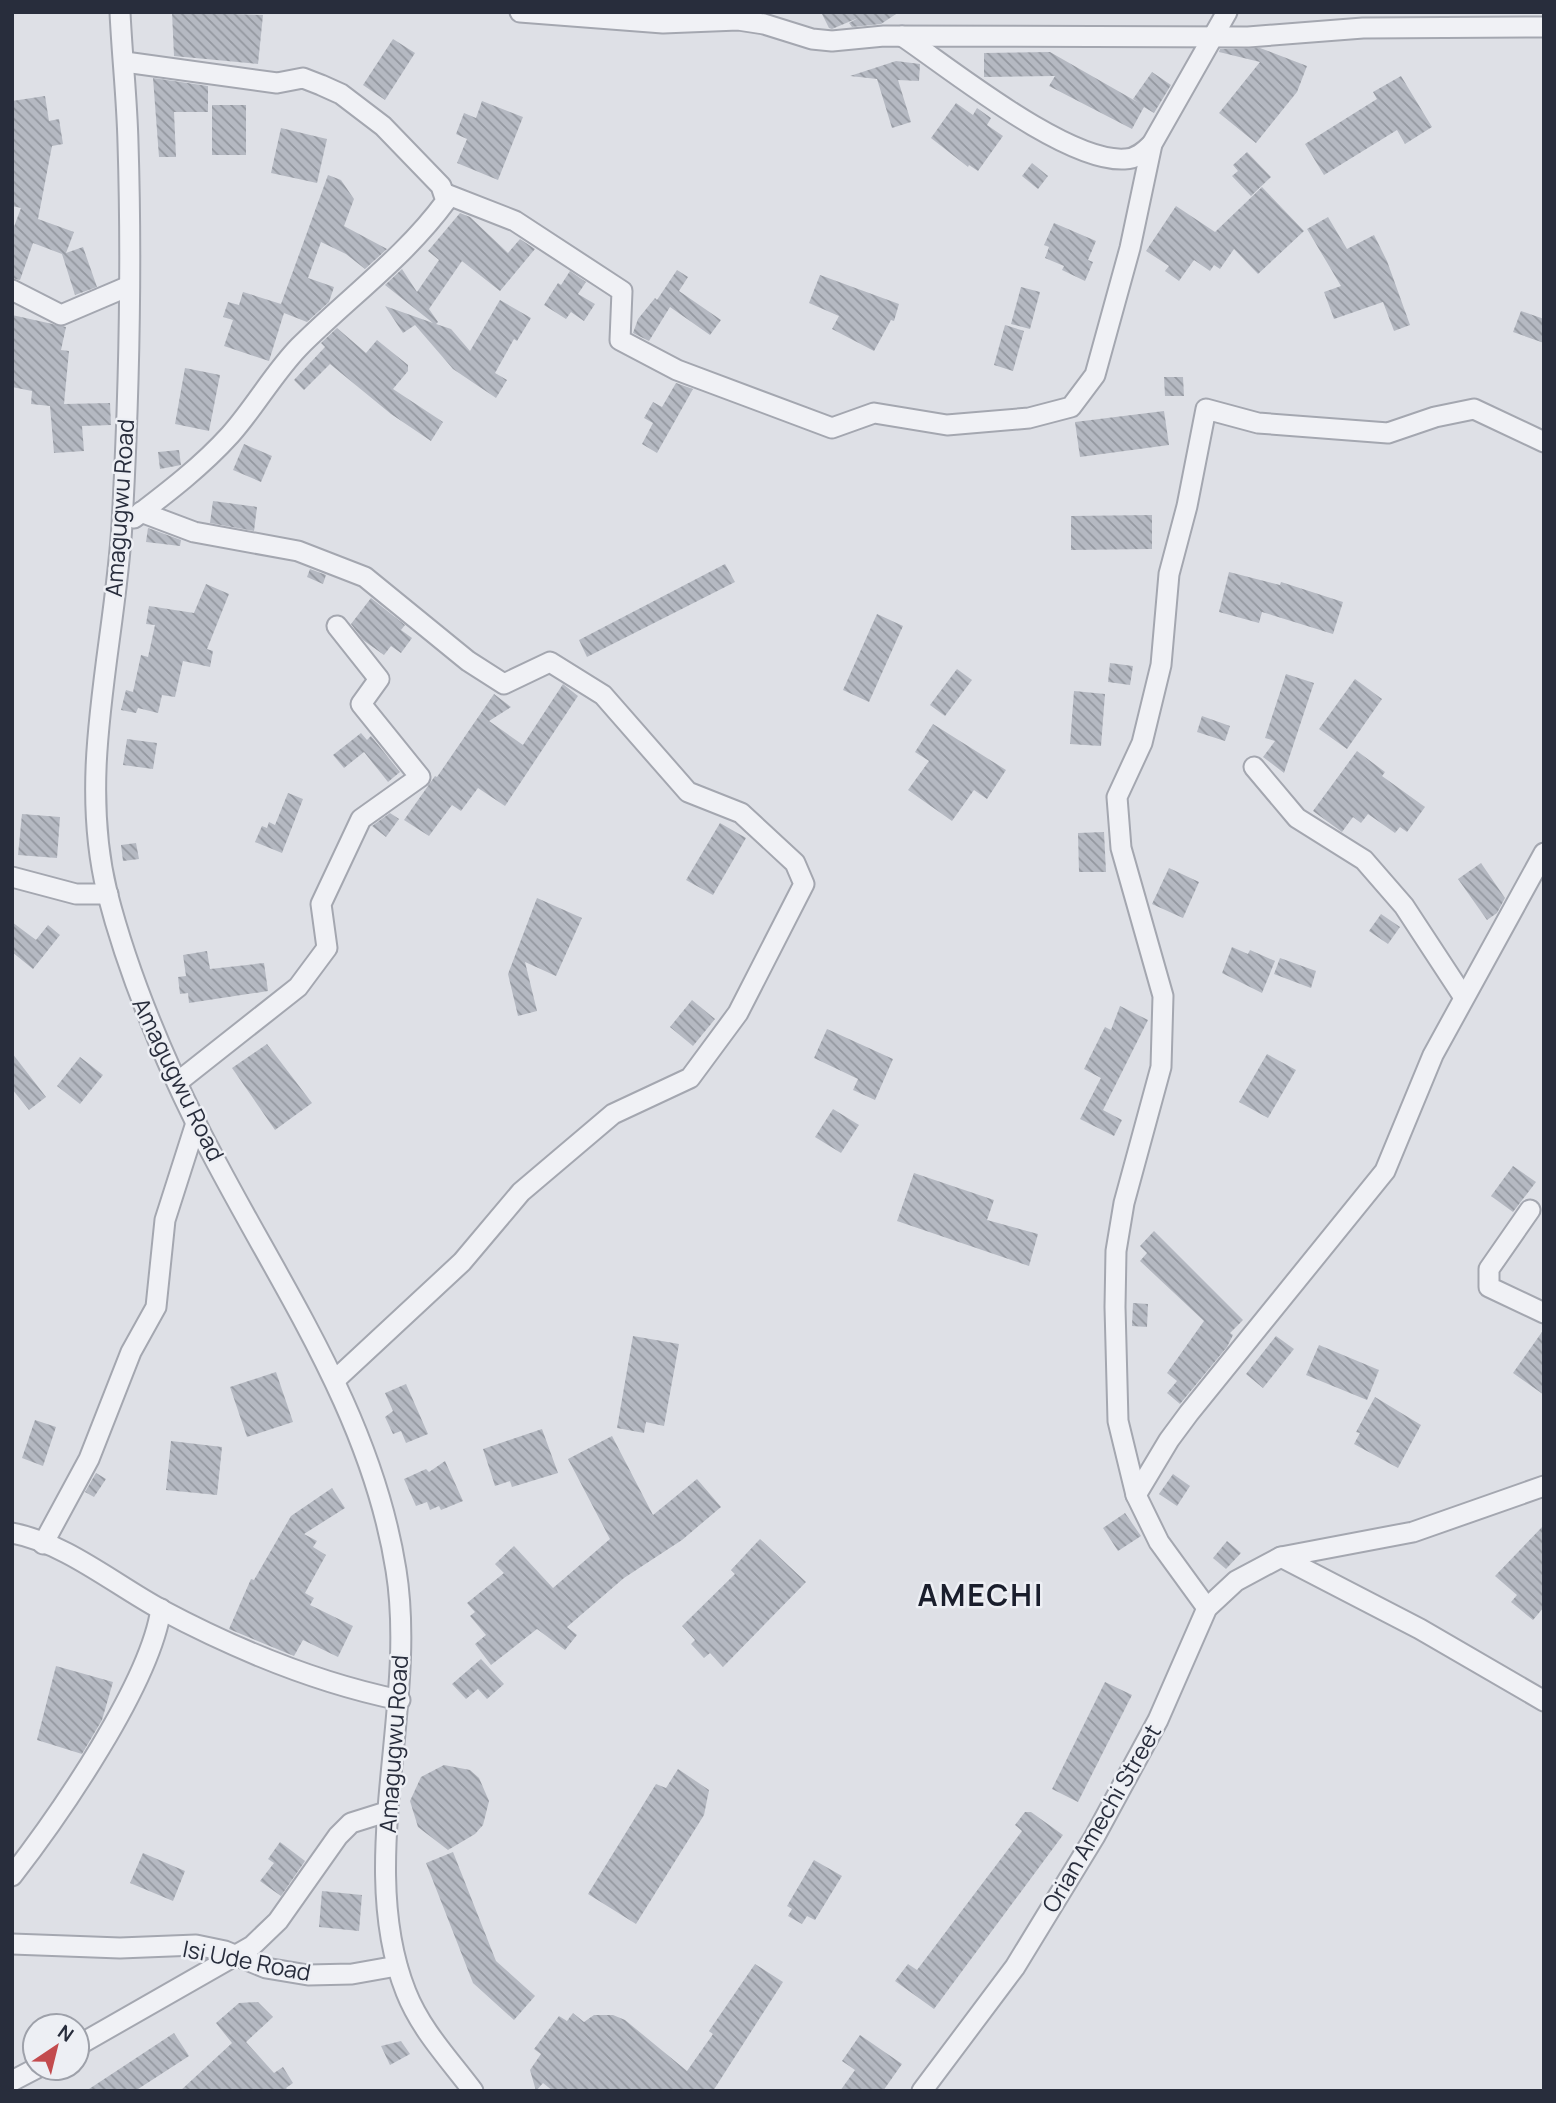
<svg xmlns="http://www.w3.org/2000/svg" width="1556" height="2103" font-family="Manrope,sans-serif">
  <style>
    .building { fill: url(#building-back-hatch) }
    .lines { fill: none; stroke-linecap: round; stroke-linejoin: round }
    .street-casing { stroke: #a4a7b0; stroke-width: 23 }
    .street { stroke: #f0f1f5; stroke-width: 19 }
    .labels { text-anchor: middle; dominant-baseline: central; stroke-width: 5; stroke-linejoin: round; paint-order: stroke }
    .street-label { font-size: 23px; fill: #282d3c; stroke: #edeff4 }
    .district-label { font-size: 30px; font-weight: bold; letter-spacing: 2px; fill: #1a1e2c; stroke: #edeff4 }
  </style>
  <defs>
    <pattern id="building-back-hatch" width="6" height="6" patternUnits="userSpaceOnUse" patternTransform="scale(1.75)"><rect width="6" height="6" fill="#b5b9c2"/><path d="M-1 5l2 2M0 0l6 6M5-1l2 2" fill="none" stroke="#93979f"/></pattern>
  </defs>
  <rect width="100%" height="100%" fill="#dee0e6"/>
  <g class="building">
    <path d="M172,12L263,15L258,64L174,56Z"/>
    <path d="M821,12H899L881,24L852,27L849,23L858,18L832,29L829,28Z"/>
    <path d="M393,39L415,53L385,100L363,85Z"/>
    <path d="M1260,48L1307,66L1297,92L1256,143L1219,113L1260,62L1219,52L1220,49Z"/>
    <path d="M1050,52L1139,103L1133,99L1152,72L1171,85L1154,113L1144,107L1132,129L1049,86L1055,76L984,77V53Z"/>
    <path d="M896,61L920,64L919,81L898,80L911,122L892,128L877,79L850,76Z"/>
    <path d="M1401,76L1432,127L1405,144L1397,130L1324,175L1305,144L1377,99L1373,92Z"/>
    <path d="M153,78L208,86V112H174L176,157H159Z"/>
    <path d="M45,96L49,121L59,119L63,144L52,146L38,219L74,232L66,253L83,247L97,287L75,295L62,254L33,243L20,280L12,278V232L21,208L12,206V101Z"/>
    <path d="M482,101L523,117L498,180L457,163L467,139L456,134L464,113L476,118Z"/>
    <path d="M956,103L973,115L977,108L991,118L987,125L1003,136L978,171L969,165L968,167L931,138Z"/>
    <rect x="212" y="105" width="34" height="50"/>
    <path d="M281,128L327,139L317,183L271,173Z"/>
    <path d="M1247,152L1271,177L1251,196L1232,176L1238,171L1233,165Z"/>
    <path d="M1032,163L1048,176L1038,189L1022,176Z"/>
    <path d="M328,175L341,180L354,199L344,226L387,249L365,269L346,254L321,242L308,278L334,287L329,302L307,322L284,313L269,361L224,346L233,320L223,317L228,302L239,305L243,292L281,304Z"/>
    <path d="M1262,187L1304,231L1258,274L1234,249L1220,269L1214,265L1210,271L1194,260L1179,281L1165,271L1169,266L1146,251L1176,206L1215,232Z"/>
    <path d="M460,213L470,217L508,253L520,239L535,249L500,291L462,261L429,309L438,322L436,324L451,329L470,351L500,300L531,318L517,341L514,339L495,373L507,380L496,398L453,369L415,325L403,333L385,306L433,323L385,285L402,269L417,292L439,260L428,251Z"/>
    <path d="M1328,217L1347,249L1374,235L1387,261L1410,325L1394,331L1383,302L1334,319L1324,292L1341,286L1307,229Z"/>
    <path d="M1054,223L1096,241L1088,260L1093,262L1085,281L1062,270L1064,266L1045,258L1049,247L1044,245Z"/>
    <path d="M677,270L688,277L679,291L721,320L710,335L670,307L649,341L633,333L638,319L655,298L657,300Z"/>
    <path d="M570,271L586,282L578,294L595,304L584,321L571,312L566,319L544,305L558,283L561,285Z"/>
    <path d="M820,275L899,304L894,321L891,320L874,351L832,329L839,316L809,303Z"/>
    <path d="M1021,287L1040,292L1030,329L1011,324Z"/>
    <path d="M1521,311L1544,319V343L1513,332Z"/>
    <path d="M12,315L66,327L61,350L69,351L64,404L110,403L111,425L82,426L84,451L54,453L50,406L31,404L32,391L12,387Z"/>
    <path d="M1005,325L1024,331L1013,371L994,365Z"/>
    <path d="M337,328L366,353L377,340L408,365V371L393,389L443,422L431,441L391,414L330,364L304,390L294,380L325,347L321,343Z"/>
    <path d="M185,368L220,375L209,431L175,424Z"/>
    <path d="M1164,377H1183L1184,396H1165Z"/>
    <path d="M676,383L693,389L657,453L642,444L653,423L644,418L653,402L662,407Z"/>
    <path d="M1164,411L1169,445L1080,457L1075,422Z"/>
    <path d="M244,444L272,456L261,482L233,470Z"/>
    <path d="M179,450L181,465L160,469L158,452Z"/>
    <path d="M213,501L257,507L254,531L210,523Z"/>
    <path d="M1152,515V549L1071,550V516Z"/>
    <path d="M148,528L181,540L180,546L146,542Z"/>
    <path d="M725,564L735,582L587,657L579,640Z"/>
    <path d="M310,569L326,575L323,584L307,577Z"/>
    <path d="M1229,572L1280,585L1281,582L1343,602L1333,634L1262,612L1259,623L1219,612Z"/>
    <path d="M206,584L229,594L207,649L213,651L210,667L183,661L175,697L162,695L158,713L138,708L136,713L121,710L126,690L133,692L141,655L148,657L155,625L146,624L149,606L194,613Z"/>
    <path d="M371,598L405,625L401,630L412,638L401,653L391,646L384,655L363,640L351,624Z"/>
    <path d="M877,614L903,626L869,702L843,690Z"/>
    <path d="M1110,663L1133,666L1130,685L1108,682Z"/>
    <path d="M957,669L972,680L945,716L930,705Z"/>
    <path d="M1286,674L1314,683L1284,773L1263,757L1275,741L1265,738Z"/>
    <path d="M1355,679L1382,699L1347,749L1319,729Z"/>
    <path d="M563,684L578,696L505,806L478,788L461,811L452,805L429,836L404,820L435,776L437,777L494,694L511,707L489,721L523,745Z"/>
    <path d="M1074,691L1105,694L1101,746L1070,744Z"/>
    <path d="M1202,716L1230,726L1225,741L1197,732Z"/>
    <path d="M933,724L1006,770L987,799L974,790L952,821L908,790L929,761L915,752Z"/>
    <path d="M361,733L367,740L371,736L400,772L388,782L364,752L344,768L333,755Z"/>
    <path d="M127,739L157,743L153,769L123,765Z"/>
    <path d="M1357,751L1385,772L1382,776L1425,807L1407,832L1400,827L1395,833L1368,814L1361,823L1353,817L1342,832L1313,811Z"/>
    <path d="M288,793L303,799L282,853L255,842L262,826L267,828L269,822L275,825Z"/>
    <path d="M390,813L399,819L386,837L372,826Z"/>
    <path d="M22,814L60,817L57,858L18,855Z"/>
    <path d="M720,823L746,838L713,895L686,880Z"/>
    <path d="M1104,832L1106,872H1079L1078,833Z"/>
    <path d="M136,843L139,859L123,861L121,845Z"/>
    <path d="M1481,863L1505,898L1497,913L1487,920L1458,879Z"/>
    <path d="M1169,868L1199,882L1183,918L1152,904Z"/>
    <path d="M537,898L582,918L556,976L525,962L537,1011L518,1016L508,974Z"/>
    <path d="M1381,914L1400,927L1388,944L1369,931Z"/>
    <path d="M12,922L36,940L48,925L60,935L33,969L12,952Z"/>
    <path d="M1232,947L1248,954L1250,950L1275,961L1262,993L1222,973Z"/>
    <path d="M207,951L210,969L264,963L268,991L189,1003L188,993L180,994L178,977L186,976L183,955Z"/>
    <path d="M1280,958L1316,971L1311,988L1274,974Z"/>
    <path d="M692,1000L715,1019L693,1046L670,1027Z"/>
    <path d="M1120,1006L1148,1020L1103,1110L1122,1120L1114,1136L1080,1119L1101,1078L1084,1069L1105,1027L1111,1030Z"/>
    <path d="M827,1029L893,1059L875,1100L853,1090L858,1079L814,1058Z"/>
    <path d="M267,1044L312,1103L275,1130L232,1068Z"/>
    <path d="M12,1053L46,1097L29,1110L12,1089Z"/>
    <path d="M1267,1054L1296,1070L1268,1118L1239,1102Z"/>
    <path d="M80,1057L103,1075L80,1104L57,1086Z"/>
    <path d="M833,1109L859,1125L841,1153L815,1137Z"/>
    <path d="M1513,1166L1536,1182L1513,1212L1491,1196Z"/>
    <path d="M914,1173L994,1200L987,1220L1038,1234L1029,1266L897,1221Z"/>
    <path d="M1154,1231L1243,1320L1230,1333L1233,1335L1227,1347L1180,1404L1167,1393L1177,1381L1167,1373L1204,1321L1140,1261L1147,1253L1140,1246Z"/>
    <path d="M1133,1303L1148,1304L1147,1327L1132,1326Z"/>
    <path d="M1544,1329V1395L1513,1373Z"/>
    <path d="M633,1336L679,1344L664,1426L646,1422L644,1433L617,1428Z"/>
    <path d="M1276,1336L1294,1349L1263,1388L1246,1374Z"/>
    <path d="M1319,1345L1379,1370L1367,1400L1306,1375Z"/>
    <path d="M276,1372L293,1422L247,1437L230,1387Z"/>
    <path d="M406,1384L428,1434L406,1443L401,1431L393,1434L385,1417L393,1411L385,1393Z"/>
    <path d="M1375,1397L1421,1425L1398,1468L1354,1444L1360,1433L1356,1432Z"/>
    <path d="M35,1420L56,1427L43,1466L22,1458Z"/>
    <path d="M542,1429L558,1473L512,1487L510,1481L495,1486L483,1449Z"/>
    <path d="M612,1436L653,1515L697,1479L721,1507L682,1540L624,1578L567,1627L577,1635L565,1650L537,1629L491,1665L475,1644L486,1635L470,1616L475,1612L467,1603L504,1573L495,1564L514,1546L553,1588L610,1539L568,1459Z"/>
    <path d="M171,1441L222,1447L217,1495L166,1490Z"/>
    <path d="M445,1461L463,1501L441,1510L439,1506L430,1510L427,1502L416,1506L404,1479L426,1469L429,1472Z"/>
    <path d="M96,1473L106,1479L94,1497L85,1492Z"/>
    <path d="M1173,1474L1190,1486L1177,1506L1159,1494Z"/>
    <path d="M332,1488L345,1508L304,1534L317,1541L313,1547L326,1555L305,1593L314,1598L310,1605L353,1626L338,1657L303,1640L294,1656L229,1629L251,1579L254,1580L291,1516Z"/>
    <path d="M1125,1513L1141,1536L1118,1551L1103,1528Z"/>
    <path d="M1544,1525V1607L1533,1620L1511,1602L1517,1595L1495,1576Z"/>
    <path d="M760,1539L806,1582L723,1667L710,1653L704,1658L691,1644L695,1640L682,1626L735,1574L731,1570Z"/>
    <path d="M1227,1541L1241,1553L1226,1569L1213,1558Z"/>
    <path d="M481,1659L504,1684L487,1699L478,1689L466,1699L452,1684Z"/>
    <path d="M56,1666L113,1682L102,1720L82,1754L37,1740Z"/>
    <path d="M1105,1682L1132,1695L1078,1802L1052,1789Z"/>
    <path d="M444,1765L470,1770L479,1778L489,1801L483,1825L475,1834L448,1850L418,1827L410,1801L421,1777Z"/>
    <path d="M678,1769L709,1790L704,1815L636,1924L588,1894L656,1784L666,1788Z"/>
    <path d="M1025,1812H1031L1063,1835L934,2009L895,1981L908,1964L917,1970L1022,1831L1015,1825Z"/>
    <path d="M280,1842L305,1861L281,1896L260,1881L274,1863L268,1859Z"/>
    <path d="M453,1852L496,1961L535,1996L514,2020L473,1983L426,1863Z"/>
    <path d="M143,1853L185,1871L173,1901L130,1883Z"/>
    <path d="M814,1860L842,1876L815,1920L807,1916L802,1924L788,1916L792,1909L787,1906Z"/>
    <path d="M322,1891L362,1895L359,1931L319,1927Z"/>
    <path d="M755,1964L783,1982L713,2091H553L543,2083L536,2091L530,2070L541,2054L534,2049L559,2016L567,2021L573,2013L584,2022L594,2015H613L625,2020L687,2071L713,2034L709,2031Z"/>
    <path d="M258,2002L273,2017L246,2042L274,2073L283,2067L293,2083L286,2088L289,2091H180L232,2043L216,2023L239,2003Z"/>
    <path d="M174,2033L189,2056L135,2091H86Z"/>
    <path d="M860,2035L902,2064L883,2091H840L855,2070L842,2061Z"/>
    <path d="M401,2041L410,2054L390,2065L381,2046Z"/>
  </g>
  <g class="lines">
    <g class="street-casing">
      <g id="street">
        <path d="M120,12C122,56 127,99 128,143C132,270 129,397 122,524C115,647 77,769 107,892C128,974 160,1050 197,1125C270,1272 370,1405 396,1570C418,1706 355,1864 406,1992C421,2030 449,2059 473,2091"/>
        <path d="M520,12L663,23L738,20L764,24L812,39L832,41L884,36L1248,37L1363,28L1544,27"/>
        <path d="M902,36C951,69 1067,163 1125,159C1136,159 1144,152 1152,144"/>
        <path d="M125,62L277,83L303,78L321,85L341,94L383,126L441,186L446,201C405,257 348,298 299,347C273,374 255,407 230,435C202,466 168,492 134,518"/>
        <path d="M446,194L515,221L622,291L620,340L677,370L832,428L874,413L947,425L1029,418L1071,407L1095,375L1130,248L1152,144L1227,12"/>
        <path d="M12,290L61,315L129,286"/>
        <path d="M141,512L194,532L298,551L365,577L468,661L504,684L550,662L603,695L688,792L741,813L795,863L804,884L738,1013L690,1078L613,1114L521,1192L462,1262L335,1380"/>
        <path d="M1254,767L1297,818L1364,860L1404,906L1463,996"/>
        <path d="M12,877L76,894H108"/>
        <path d="M179,1081L298,987L327,948L321,904L361,819L420,777L361,704L379,679L337,626"/>
        <path d="M1530,1210L1489,1269V1287L1544,1313"/>
        <path d="M1136,1495L1169,1440L1189,1413L1385,1171L1433,1055L1544,853"/>
        <path d="M12,1533C65,1543 114,1584 160,1609C235,1649 317,1683 400,1700"/>
        <path d="M43,1544L89,1459L131,1352L156,1307L165,1220L196,1123"/>
        <path d="M1281,1557L1420,1629L1544,1701"/>
        <path d="M1207,1608L1159,1542L1136,1495L1118,1421L1115,1307L1116,1251L1124,1203L1161,1067L1163,996L1121,848L1117,797L1142,743L1161,665L1169,574L1187,506L1206,409L1258,423L1388,433L1435,417L1474,409L1544,442"/>
        <path d="M12,1876C60,1814 150,1684 161,1609"/>
        <path d="M12,1944L120,1948L196,1945L225,1951L266,1968L308,1975L352,1974L397,1966"/>
        <path d="M77,2046L252,1946L278,1921L338,1836L351,1823L386,1812"/>
        <path d="M12,2081L37,2068"/>
        <path d="M922,2091L1015,1967L1095,1836L1158,1720L1207,1608L1236,1581L1281,1557L1413,1532L1544,1486"/>
      </g>
    </g>
    <use href="#street" class="street"/>
  </g>
  <g class="labels">
    <g class="street-label">
      <text transform="translate(119 508) rotate(-86)">Amagugwu Road</text>
      <text transform="translate(179 1079) rotate(64)">Amagugwu Road</text>
      <text transform="translate(393 1744) rotate(-86)">Amagugwu Road</text>
      <text transform="translate(1101 1818) rotate(-60)">Orian Amechi Street</text>
      <text transform="translate(247 1960) rotate(11)">Isi Ude Road</text>
    </g>
    <g class="district-label">
      <text x="981" y="1594">AMECHI</text>
    </g>
  </g>
  <rect width="1556" height="2103" fill="none" stroke="#282d3c" stroke-width="28"/>
  <g transform="translate(56 2047) rotate(35)"><circle r="33" fill="#edeff4" stroke="#9ea1aa" stroke-width="2"/>
  <path d="M0-5L12 26L0 18L-12 26Z" fill="#c34b4e"/>
  <text y="-10" font-size="19" font-weight="bold" text-anchor="middle" fill="#282d3c">N</text>
  </g>
</svg>
